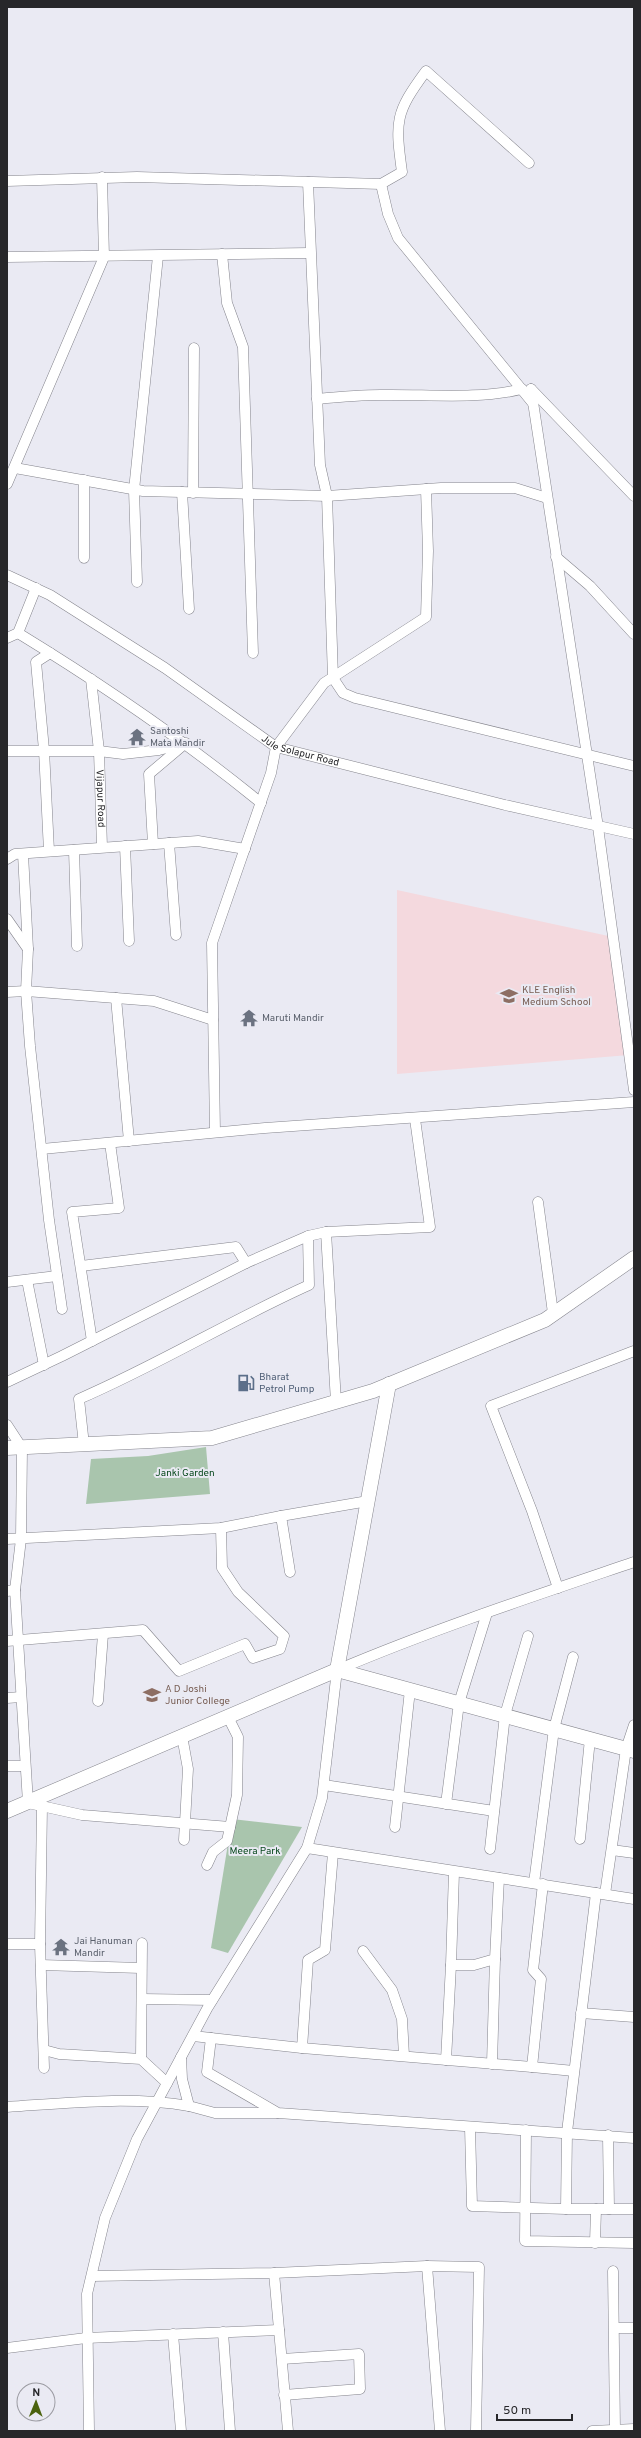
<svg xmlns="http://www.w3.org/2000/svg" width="641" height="2438" font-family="Overpass,sans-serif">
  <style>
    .education { fill: #f4d9de }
    .green { fill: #a9c5ad }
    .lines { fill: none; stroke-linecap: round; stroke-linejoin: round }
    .street-casing { stroke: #84848c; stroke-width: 11 }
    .secondary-casing { stroke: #84848c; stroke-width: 15 }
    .street { stroke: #fff; stroke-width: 10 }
    .secondary { stroke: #fff; stroke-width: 14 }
    .labels { text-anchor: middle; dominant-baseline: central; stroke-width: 4; stroke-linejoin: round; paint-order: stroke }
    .worship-label { font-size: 10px; fill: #5b616d; stroke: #eaeaf3; text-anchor: start }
    .street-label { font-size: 10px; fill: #27272a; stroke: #eaeaf3 }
    .education-label { font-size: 10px; fill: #785e54; stroke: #eaeaf3; text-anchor: start }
    .service-label { font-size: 10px; fill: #4e5e75; stroke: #eaeaf3; text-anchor: start }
    .park-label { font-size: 10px; fill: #08491d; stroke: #eaeaf3 }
  </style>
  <rect width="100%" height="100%" fill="#eaeaf3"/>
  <path class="education" d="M397,890L613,937L629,1055L397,1074Z"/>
  <g class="green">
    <path d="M206,1447L210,1494L86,1504L91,1459L148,1456Z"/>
    <path d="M232,1819L302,1827L228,1953L211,1948Z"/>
  </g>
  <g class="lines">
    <g class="street-casing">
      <g id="street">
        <path d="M7,181L137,177L381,184L402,172C395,121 395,113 426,71L529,163"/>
        <path d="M308,182L320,465L327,496L333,678L343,693L355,698L634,766"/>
        <path d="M381,184L388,214L398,238L532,402"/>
        <path d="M222,254L227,303L243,347L253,653"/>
        <path d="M7,257L310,253"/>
        <path d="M531,389L598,827L634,1090"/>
        <path d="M531,389L634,496"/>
        <path d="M317,399C338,397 360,395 381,395C427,394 476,400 522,389"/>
        <path d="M15,468L143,491L327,496L441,488H515L547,498"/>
        <path d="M84,480V558"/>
        <path d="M7,484L104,257L102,177"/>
        <path d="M182,492L189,609"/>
        <path d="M193,493L194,348"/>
        <path d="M556,557L590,586L634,634"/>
        <path id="s1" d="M7,575L50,595L165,668L276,747L505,805L634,834"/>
        <path d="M137,582L134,490L158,256"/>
        <path d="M36,588L18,633C103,685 184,740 261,803"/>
        <path d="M7,638L18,633"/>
        <path id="s2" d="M91,679L99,751L102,847"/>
        <path d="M7,751H99L123,754L159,750L186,743"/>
        <path d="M169,843L176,935"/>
        <path d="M153,844L149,774L181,747"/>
        <path d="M125,846L129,941"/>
        <path d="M74,850L77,946"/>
        <path d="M49,851L44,750L36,662L50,653"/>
        <path d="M23,854L28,949"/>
        <path d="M7,859L15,854L198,841L245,849"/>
        <path d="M7,919L28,949L26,991L30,1046L49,1220L62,1309"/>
        <path d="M7,992L26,991L154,1001L213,1020"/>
        <path d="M116,998L129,1141"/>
        <path d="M215,1132L212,943L271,773L276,747L324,683L426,617L428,551L426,489"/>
        <path d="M42,1149L265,1128L634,1102"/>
        <path d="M538,1202L553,1313"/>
        <path d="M326,1232L336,1402"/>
        <path d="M81,1266L236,1247L246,1263"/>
        <path d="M27,1280L44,1365"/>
        <path d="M7,1282L57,1276"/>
        <path d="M92,1341L72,1212L119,1208L110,1143"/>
        <path d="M7,1382L62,1356L246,1263L308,1236L326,1232L430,1227L415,1119"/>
        <path d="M7,1425L22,1448L21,1539L15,1590"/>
        <path d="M84,1445L79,1399C158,1365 231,1320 309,1285L308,1236"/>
        <path d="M7,1539L221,1528L281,1516"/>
        <path d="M290,1572L281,1516L368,1501"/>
        <path d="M558,1588L532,1511L491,1406L634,1351"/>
        <path d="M7,1591L15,1590L28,1803L82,1815L230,1827"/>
        <path d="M7,1641L143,1630L179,1671L245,1644L253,1658L280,1649L284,1636L238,1592L222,1568L221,1528"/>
        <path d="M7,1698L21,1697"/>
        <path d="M98,1701L103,1634"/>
        <path d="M182,1736L188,1769L184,1840"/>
        <path d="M7,1766H25"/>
        <path d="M324,1785L494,1811"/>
        <path d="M446,1804L459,1703L487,1613"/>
        <path d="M395,1827L410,1690"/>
        <path d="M580,1839L590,1739"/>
        <path d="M307,1848L634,1899"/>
        <path d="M490,1849L505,1715L528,1636"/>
        <path d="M612,1850L634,1853"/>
        <path d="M207,1865L213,1852L227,1841L237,1795L238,1737L228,1717"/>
        <path d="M534,1883L554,1729L573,1657"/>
        <path d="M596,1893L567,2132L566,2209H609L608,2135"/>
        <path d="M605,1894L626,1749L634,1725"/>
        <path d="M7,1944H40L44,2068"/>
        <path d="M40,1944L42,1806"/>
        <path d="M363,1951L392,1990L402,2019L404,2056"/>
        <path d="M41,1965L141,1968"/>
        <path d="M451,1965L454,1872"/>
        <path d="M142,1999L212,2000"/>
        <path d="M581,2013L634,2017"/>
        <path d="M193,2036L302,2048L532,2067L541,1979L533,1970L543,1884"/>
        <path d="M211,2038L207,2072L278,2113L634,2138"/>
        <path d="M302,2048L308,1960L325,1950L333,1853"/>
        <path d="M44,2050L59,2054L141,2059L167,2083"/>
        <path d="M181,2057L182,2079L189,2106L215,2113H277"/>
        <path d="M141,2059L142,1943"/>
        <path d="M446,2060L451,1965H474L495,1959L499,1878"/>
        <path d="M492,2064L495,1959"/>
        <path d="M532,2067L574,2071"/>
        <path d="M7,2107C68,2103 129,2096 189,2106"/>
        <path d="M470,2127L472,2206L566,2209"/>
        <path d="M526,2130L525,2241L634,2243"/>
        <path d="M609,2209H634"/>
        <path d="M595,2243L596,2209"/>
        <path d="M427,2266L440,2431"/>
        <path d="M613,2271L615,2429"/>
        <path d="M274,2273L288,2431"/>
        <path d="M92,2276L274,2273L427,2266L479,2267L476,2431"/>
        <path d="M615,2328H634"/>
        <path d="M223,2332L230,2431"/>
        <path d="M173,2334L181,2431"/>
        <path d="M7,2348L86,2338L279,2330"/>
        <path d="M282,2359L359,2354L360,2389L284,2395"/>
        <path d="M89,2431L87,2294L105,2218L137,2139L208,2007L307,1848L322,1798L337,1670C434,1629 534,1596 634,1562"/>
        <path d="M592,2431L634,2429"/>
      </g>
    </g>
    <g class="secondary-casing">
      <g id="secondary">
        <path d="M7,1448L212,1438L373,1391L545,1320L634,1258"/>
        <path d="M337,1670L634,1751"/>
        <path d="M7,1811L337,1670L389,1384"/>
      </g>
    </g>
    <use href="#street" class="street"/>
    <use href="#secondary" class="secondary"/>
  </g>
  <defs>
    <g id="temple-bare" transform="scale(1.38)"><path d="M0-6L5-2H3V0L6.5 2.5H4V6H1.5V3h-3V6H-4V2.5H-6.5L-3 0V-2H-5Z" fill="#6b7280" stroke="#eaeaf3" stroke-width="2.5" paint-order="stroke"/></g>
    <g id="university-bare" transform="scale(1.38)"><path d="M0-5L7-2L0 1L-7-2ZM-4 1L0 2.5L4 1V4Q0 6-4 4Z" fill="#8d6e63" stroke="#eaeaf3" stroke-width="2.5" paint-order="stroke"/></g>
    <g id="fuel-bare" transform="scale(1.38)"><path d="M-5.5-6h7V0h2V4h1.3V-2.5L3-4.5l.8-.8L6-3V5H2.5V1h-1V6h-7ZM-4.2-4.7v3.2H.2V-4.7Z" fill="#5c6f8a" stroke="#eaeaf3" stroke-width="2.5" paint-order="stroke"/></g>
  </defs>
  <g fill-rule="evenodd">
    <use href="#temple-bare" x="137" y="737"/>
    <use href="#university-bare" x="509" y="996"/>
    <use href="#temple-bare" x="249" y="1018"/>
    <use href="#fuel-bare" x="246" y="1383"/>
    <use href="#university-bare" x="152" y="1695"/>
    <use href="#temple-bare" x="61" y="1947"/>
  </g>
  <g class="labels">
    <g class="worship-label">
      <text x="150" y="731">Santoshi<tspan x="150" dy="12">Mata Mandir</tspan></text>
      <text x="262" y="1018">Maruti Mandir</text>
      <text x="74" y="1941">Jai Hanuman<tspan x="74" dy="12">Mandir</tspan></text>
    </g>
    <g class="street-label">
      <text stroke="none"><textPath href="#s1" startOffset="344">Jule Solapur Road</textPath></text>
      <text stroke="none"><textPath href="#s2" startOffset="120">Vijapur Road</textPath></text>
    </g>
    <g class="education-label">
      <text x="522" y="990">KLE English<tspan x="522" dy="12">Medium School</tspan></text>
      <text x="165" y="1689">A D Joshi<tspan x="165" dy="12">Junior College</tspan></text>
    </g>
    <g class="service-label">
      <text x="259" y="1377">Bharat<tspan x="259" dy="12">Petrol Pump</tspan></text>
    </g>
    <g class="park-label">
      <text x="185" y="1473">Janki Garden</text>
      <text x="255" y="1851">Meera Park</text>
    </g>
  </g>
  <rect width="641" height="2438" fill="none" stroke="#27272a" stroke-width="16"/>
  <g transform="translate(36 2402) rotate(1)"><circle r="19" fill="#eaeaf3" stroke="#9c9ca3"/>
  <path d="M0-3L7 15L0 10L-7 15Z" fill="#4b620e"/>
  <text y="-6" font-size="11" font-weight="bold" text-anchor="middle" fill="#27272a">N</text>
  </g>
  <path d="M497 2414v6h75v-6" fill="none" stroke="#27272a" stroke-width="2"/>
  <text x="503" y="2414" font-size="12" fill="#27272a" stroke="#eaeaf3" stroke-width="3" paint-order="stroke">50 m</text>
</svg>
